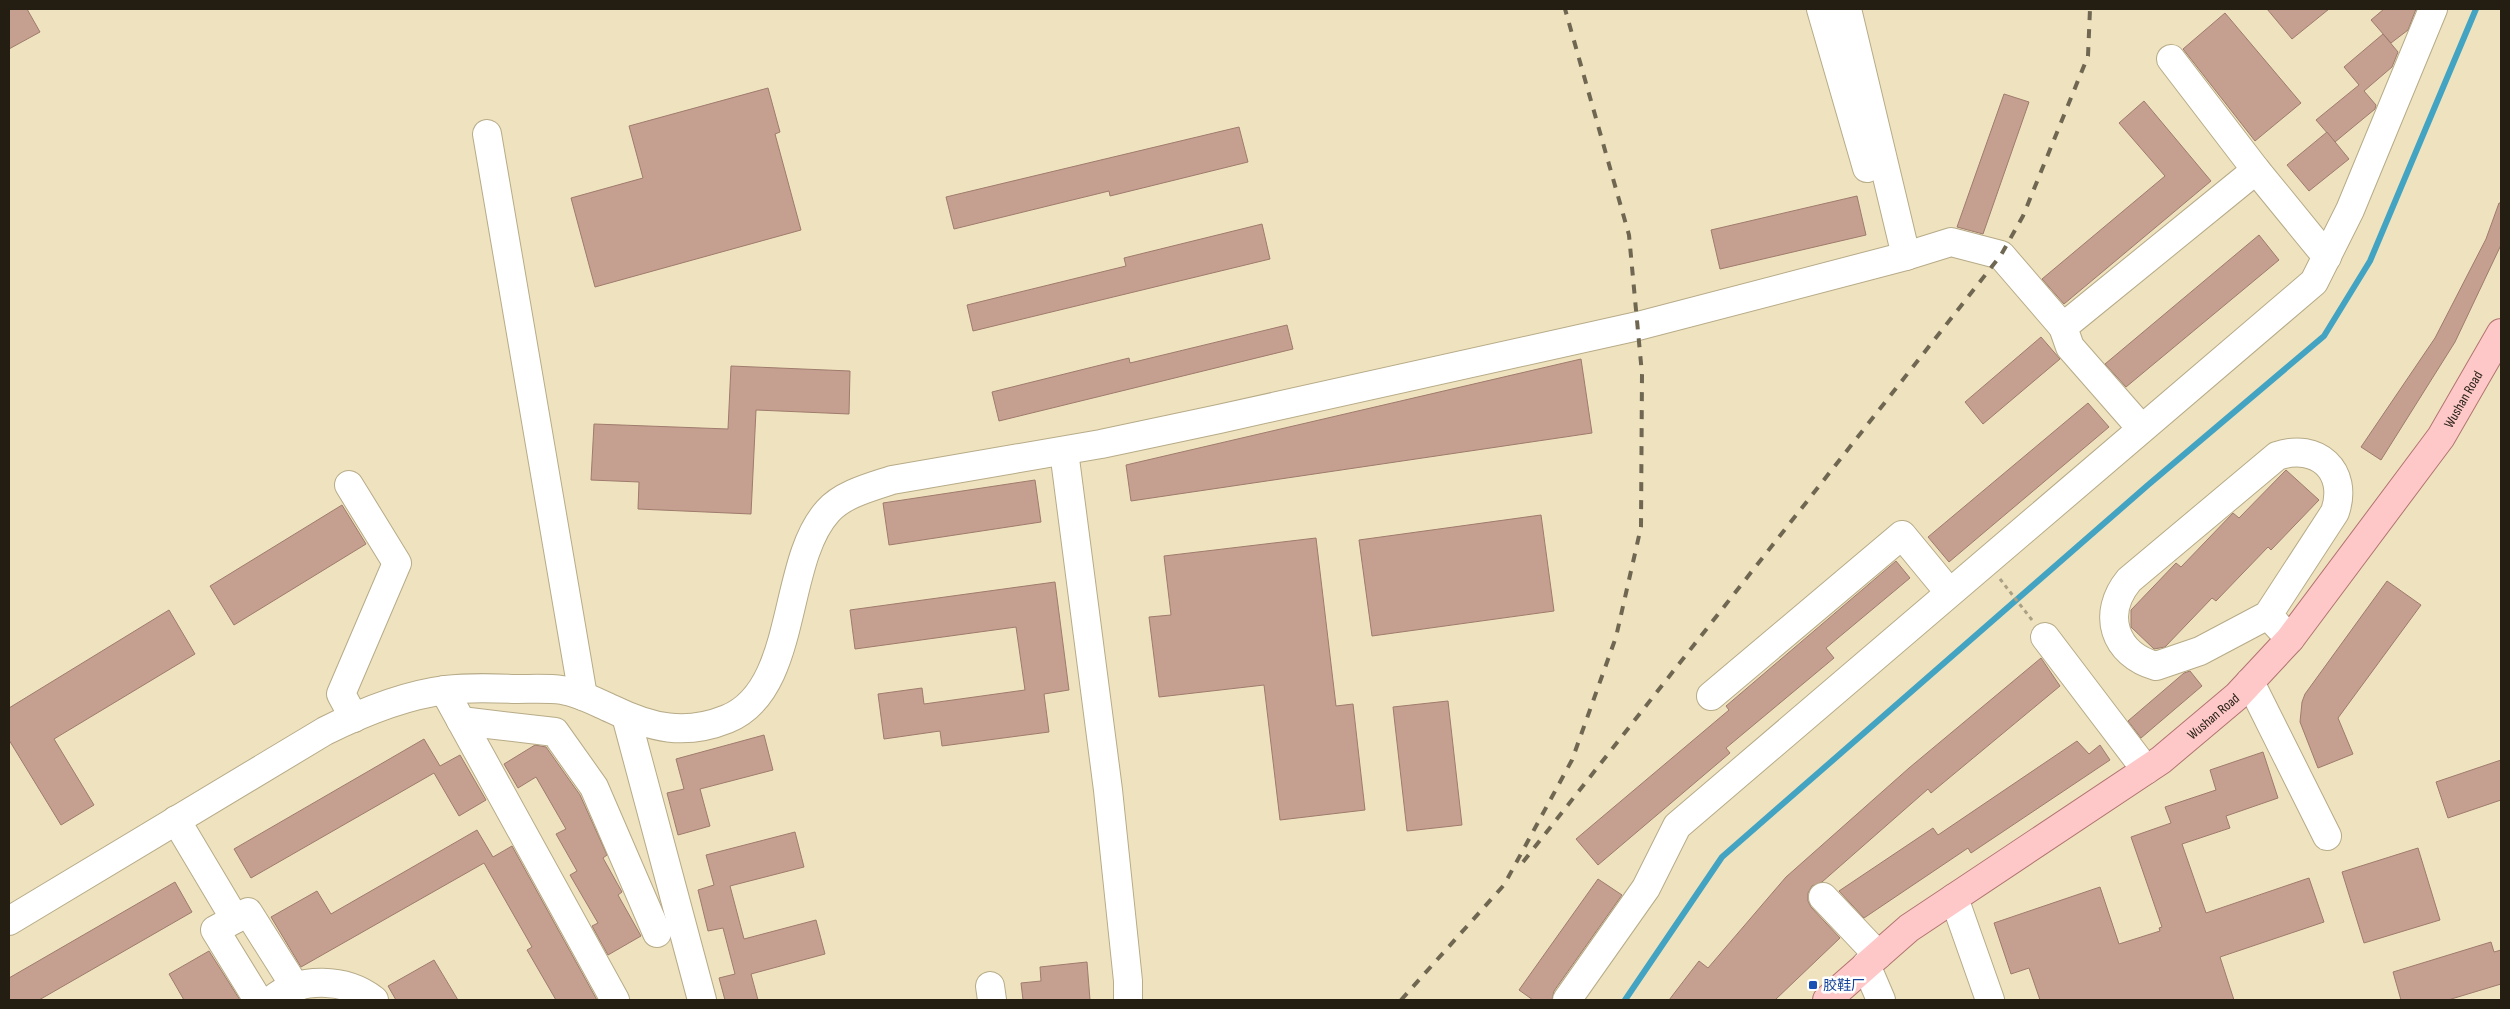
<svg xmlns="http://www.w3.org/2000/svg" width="2510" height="1009" font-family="'Sofia Sans Condensed','Noto Sans SC',sans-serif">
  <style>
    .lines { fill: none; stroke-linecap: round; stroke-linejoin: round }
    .stream { stroke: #42a4c2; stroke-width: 6 }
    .building { fill: #c5a091; stroke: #9f7b6d }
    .minor-casing { stroke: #b7ab88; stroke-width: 30 }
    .major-casing { stroke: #b17471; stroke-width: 30 }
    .path { stroke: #aaa084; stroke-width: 3; stroke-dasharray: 4 4; stroke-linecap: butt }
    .minor { stroke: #fff; stroke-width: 28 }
    .major { stroke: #fec8c9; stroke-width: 28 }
    .rail { stroke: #6f6752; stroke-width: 4; stroke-dasharray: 9 9; stroke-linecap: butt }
    .transit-dot { fill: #1a4fb4; stroke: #fff; stroke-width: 2 }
    .labels { text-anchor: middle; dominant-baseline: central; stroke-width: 5; stroke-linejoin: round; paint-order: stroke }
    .street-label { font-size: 14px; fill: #231e11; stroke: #fff }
    .transit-label { font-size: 14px; fill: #164399; stroke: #fff; text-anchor: start }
  </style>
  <rect width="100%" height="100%" fill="#efe2be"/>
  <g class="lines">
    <path class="stream" d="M1625,1000L1722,857L2148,485L2324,336L2370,261L2476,9"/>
  </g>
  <g class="building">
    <path d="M9,9H27L40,32L9,49Z"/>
    <path d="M2267,9H2329L2292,39Z"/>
    <path d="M2384,9H2416L2408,30L2391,43L2371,20Z"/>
    <path d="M2225,13L2301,103L2255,141L2183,49Z"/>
    <path d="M2383,34L2398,52L2392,67L2364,91L2376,105L2375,109L2335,142L2316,120L2359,85L2344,67Z"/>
    <path d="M768,88L780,132L775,134L801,230L595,287L571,198L643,178L629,126Z"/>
    <path d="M2004,94L2029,102L1983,234L1957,227Z"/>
    <path d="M2144,101L2211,181L2064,304L2042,279L2165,176L2119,123Z"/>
    <path d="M1239,127L1248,162L1110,196L1109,191L954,229L946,197Z"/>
    <path d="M2327,132L2349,159L2309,191L2287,165Z"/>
    <path d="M1857,196L1866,235L1720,269L1711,230Z"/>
    <path d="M2499,203H2501V245L2455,342L2381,460L2361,447L2435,338L2486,239Z"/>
    <path d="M1262,224L1270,259L973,331L967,305L1126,266L1124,258Z"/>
    <path d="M2259,235L2279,260L2126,387L2105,364Z"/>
    <path d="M1287,325L1293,349L999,421L992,392L1129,358L1130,363Z"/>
    <path d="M2041,337L2060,359L1983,424L1965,402Z"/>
    <path d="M1581,359L1592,433L1131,501L1126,465Z"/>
    <path d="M731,366L850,371L849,414L756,410L751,514L638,509L639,482L591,480L594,424L728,429Z"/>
    <path d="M2088,403L2109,427L1949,562L1928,537Z"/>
    <path d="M2286,470L2319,500L2271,550L2268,547L2216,601L2212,598L2165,647L2154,649L2131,627V610L2176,563L2181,567L2233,513L2239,518Z"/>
    <path d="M1035,480L1041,522L889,545L883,503Z"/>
    <path d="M342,505L366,544L234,625L210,586Z"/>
    <path d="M1541,515L1554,611L1372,636L1359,540Z"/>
    <path d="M1316,538L1336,706L1353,704L1365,810L1280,820L1264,685L1159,697L1149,617L1171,615L1164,556Z"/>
    <path d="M1896,561L1910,578L1826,648L1834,658L1726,748L1730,753L1598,865L1576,839L1729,710L1726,706Z"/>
    <path d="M2387,581L2421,605L2338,718L2353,754L2318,768L2300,722L2302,702L2305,694Z"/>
    <path d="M1055,582L1069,690L1044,694L1049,732L942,746L940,731L884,739L878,694L922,688L924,704L1025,690L1016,627L855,649L850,610Z"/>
    <path d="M169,610L195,654L54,739L94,805L61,825L9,740V708Z"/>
    <path d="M2041,658L2060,686L1931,793L1928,789L1822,882L1812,886L1808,893V901L1811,907L1840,938L1775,1000H1669L1699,961L1708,968L1786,877L1909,768Z"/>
    <path d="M2190,671L2202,686L2141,738L2128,721L2184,673Z"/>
    <path d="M1448,701L1462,825L1407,831L1393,707Z"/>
    <path d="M764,735L773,770L700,789L710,826L678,835L667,793L684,789L676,759Z"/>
    <path d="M424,739L440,766L460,755L486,800L459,816L434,773L251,878L234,849Z"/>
    <path d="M2077,741L2089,754L2100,745L2110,760L1971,853L1968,848L1864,918L1839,891L1933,828L1938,835Z"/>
    <path d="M535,745L546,747L580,795L607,855L603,858L622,892L618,895L641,936L608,955L592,926L598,923L570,875L577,871L556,834L566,829L536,777L518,788L504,764Z"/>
    <path d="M2263,752L2278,798L2226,816L2230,828L2182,844L2206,913L2309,878L2324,922L2220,957L2234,1000H2040L2029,968L2011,974L1994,923L2100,887L2119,944L2160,931L2159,928L2162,927L2131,837L2171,823L2165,807L2216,790L2210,770Z"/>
    <path d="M2501,760V800L2448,818L2436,782Z"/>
    <path d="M477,830L493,857L512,846L597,1000H556L527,950L532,947L484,863L301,967L271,917L317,891L331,914Z"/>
    <path d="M795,832L804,867L730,886L744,939L816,920L825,954L751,974L758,1000H725L719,978L735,974L723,928L708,931L698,890L714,885L706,855Z"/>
    <path d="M2418,848L2440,920L2364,943L2342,872Z"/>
    <path d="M1598,879L1622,895L1554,991L1552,1000H1533L1519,990Z"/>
    <path d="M175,882L192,912L39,1000H9V978Z"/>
    <path d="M2491,942L2494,952L2501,950V984L2448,1000H2401L2393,972Z"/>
    <path d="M209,951L240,1000H184L169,974Z"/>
    <path d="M434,960L458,1000H396L388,986Z"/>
    <path d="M1087,962L1090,1000H1023L1021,983L1041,981L1040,967Z"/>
  </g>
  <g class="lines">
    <g class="minor-casing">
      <g id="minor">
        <path d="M1821,9L1867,168"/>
        <path d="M2171,59L2256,170L2327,257"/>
        <path d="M487,134L583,696"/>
        <path d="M1906,256L1951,242L2001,255L2063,327"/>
        <path d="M2141,428L2070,347L2063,327L2256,170"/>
        <path d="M1064,451L1108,790L1128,981V1000"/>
        <path d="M349,485L397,563L341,694L354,718"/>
        <path d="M2268,615L2200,651L2156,666C2114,654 2101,614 2129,580L2277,456C2317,442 2349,471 2335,512L2268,615L2290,639"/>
        <path d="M2045,637L2146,770"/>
        <path d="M2250,682L2327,836"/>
        <path d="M444,690L615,1000"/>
        <path d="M1711,696L1902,535L1949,592"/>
        <path d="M626,716L702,1000"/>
        <path d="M461,721L555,732L594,787L657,933"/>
        <path d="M176,820L235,919"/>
        <path d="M1823,897L1878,955"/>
        <path d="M1954,898L1990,1000"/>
        <path d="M9,921L325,731C361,713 405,695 446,690C469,687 493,688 517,689C532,689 548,688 562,690C580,693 596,702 612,709C651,728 685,736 727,719C799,690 781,562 828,511C843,494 871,487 892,480L1101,444L1219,419L1638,326L1906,256L1847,9"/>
        <path d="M1866,965L1881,1000"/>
        <path d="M990,986L992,1000"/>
        <path d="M258,1000L215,930L248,912L296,988"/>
        <path d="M272,1000C299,976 346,978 374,1000"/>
        <path d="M1567,1000L1646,888L1677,826L2314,282L2350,210L2433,9"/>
      </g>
    </g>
    <g class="major-casing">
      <g id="major">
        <path id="s1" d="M1827,1000L1909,928L2161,760L2237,696L2290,639L2441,437L2501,333"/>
      </g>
    </g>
    <path class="path" d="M2000,579L2032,620"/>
    <use href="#minor" class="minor"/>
    <use href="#major" class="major"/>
    <g class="rail">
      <path d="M1523,862L2001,255L2023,216L2088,56L2090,9"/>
      <path d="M1401,1000L1504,885L1572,760L1616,637L1641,527L1642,374L1629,235L1565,9"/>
    </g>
  </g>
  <rect class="transit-dot" x="1808" y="980" width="10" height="10" rx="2.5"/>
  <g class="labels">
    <g class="street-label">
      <text stroke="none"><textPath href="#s1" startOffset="885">Wushan Road</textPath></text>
      <text stroke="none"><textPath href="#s1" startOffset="480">Wushan Road</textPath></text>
    </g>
    <g class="transit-label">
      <text x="1823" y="985">胶鞋厂</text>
    </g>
  </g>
  <rect width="2510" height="1009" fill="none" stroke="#231e11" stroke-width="20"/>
</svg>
